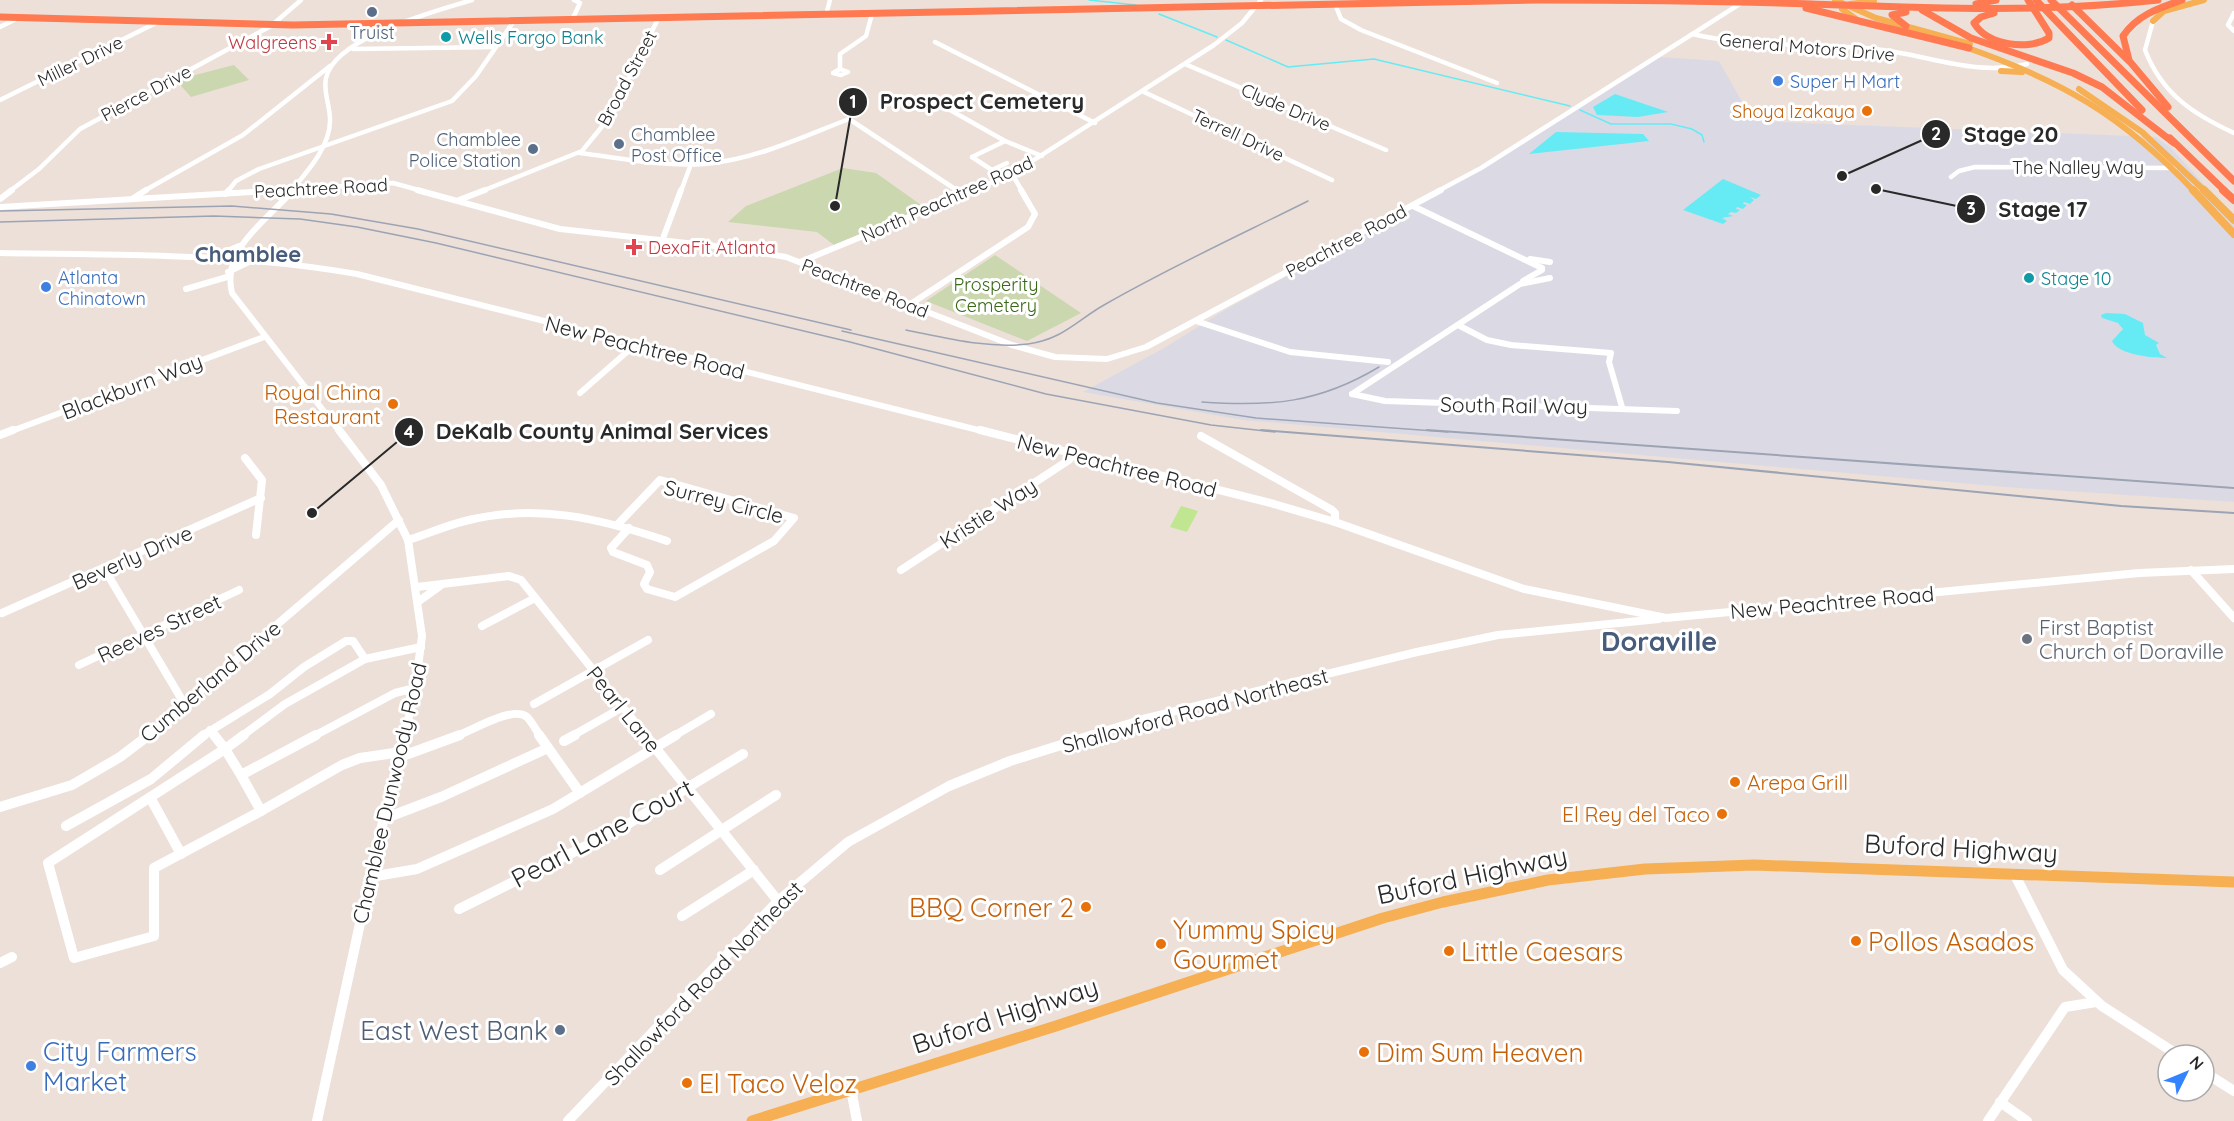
<svg xmlns="http://www.w3.org/2000/svg" width="2234" height="1121" font-family="Quicksand,sans-serif">
  <style>
    .industrial { fill: #dbdae4 }
    .green { fill: #c0e692 }
    .cemetery { fill: #cbd7af }
    .water { fill: #66ebf4 }
    .lines { fill: none; stroke-linecap: round; stroke-linejoin: round }
    .stream { stroke: #66ebf4; stroke-width: 1.5 }
    .minor-far3 { stroke: #fff; stroke-width: 4.5 }
    .minor-far2 { stroke: #fff; stroke-width: 6 }
    .minor-far1 { stroke: #fff; stroke-width: 8 }
    .minor { stroke: #fff; stroke-width: 10 }
    .major-far2 { stroke: #f7af53; stroke-width: 6 }
    .major-far1 { stroke: #f7af53; stroke-width: 8 }
    .major { stroke: #f7af53; stroke-width: 11 }
    .highway-far1 { stroke: #ff7951; stroke-width: 7 }
    .highway { stroke: #ff7951; stroke-width: 8 }
    .rail-far1 { stroke: #9ca4b4; stroke-width: 1.5 }
    .rail { stroke: #9ca4b4; stroke-width: 2 }
    .service-dot { fill: #5c6f8a; stroke: #fff; stroke-width: 2 }
    .culture-dot { fill: #0f9aa8; stroke: #fff; stroke-width: 2 }
    .health-dot { fill: #e0444e; stroke: #fff; stroke-width: 2 }
    .shop-dot { fill: #3f7fe0; stroke: #fff; stroke-width: 2 }
    .food-dot { fill: #e8710a; stroke: #fff; stroke-width: 2 }
    .worship-dot { fill: #6b7280; stroke: #fff; stroke-width: 2 }
    .labels { text-anchor: middle; dominant-baseline: central; stroke-width: 6; stroke-linejoin: round; paint-order: stroke }
    .far-service-label { font-size: 18px; fill: #4e5e75; stroke: #fff }
    .far-culture-label { font-size: 18px; fill: #0d838f; stroke: #fff; text-anchor: start }
    .far-health-label { font-size: 18px; fill: #be3a42; stroke: #fff; text-anchor: end }
    .far-street-label { font-size: 18px; fill: #292929; stroke: #fff }
    .far-shop-label { font-size: 18px; fill: #366cbe; stroke: #fff; text-anchor: start }
    .far-food-label { font-size: 18px; fill: #c56008; stroke: #fff; text-anchor: end }
    .far-park-label { font-size: 18px; fill: #386816; stroke: #fff }
    .street-label { font-size: 21px; fill: #292929; stroke: #fff }
    .food-label { font-size: 21px; fill: #c56008; stroke: #fff; text-anchor: end }
    .worship-label { font-size: 21px; fill: #5b616d; stroke: #fff; text-anchor: start }
    .far-district-label { font-size: 22px; font-weight: bold; fill: #475b7b; stroke: #fff }
    .near-street-label { font-size: 26px; fill: #292929; stroke: #fff }
    .near-food-label { font-size: 26px; fill: #c56008; stroke: #fff; text-anchor: start }
    .near-service-label { font-size: 26px; fill: #4e5e75; stroke: #fff; text-anchor: end }
    .near-shop-label { font-size: 26px; fill: #366cbe; stroke: #fff; text-anchor: start }
    .district-label { font-size: 27px; font-weight: bold; fill: #475b7b; stroke: #fff }
    .leader { fill: none; stroke: #292929; stroke-width: 2 }
    .callout-dot { fill: #292929; stroke: #fff; stroke-width: 2 }
    .mark-label { font-size: 18px; text-anchor: middle; font-weight: bold; fill: #fff }
    .callout-label { font-size: 22px; text-anchor: middle; font-weight: bold; fill: #292929; stroke: #fff; stroke-width: 6; stroke-linejoin: round; paint-order: stroke }
  </style>
  <rect width="100%" height="100%" fill="#ece0d9"/>
  <path class="industrial" d="M1659,57L1719,61L1753,121L2156,137L2171,148L2234,217V502L2005,487L1243,420L1083,392L1164,348L1225,310L1405,211Z"/>
  <path class="green" d="M1181,506L1198,511L1187,532L1170,527Z"/>
  <g class="cemetery">
    <path d="M234,65L249,80L191,97L176,80Z"/>
    <path d="M843,168L876,173L924,207L834,245L817,232L728,222L746,206Z"/>
    <path d="M995,255L1081,313L1027,341L926,301Z"/>
  </g>
  <g class="water">
    <path d="M1615,94L1668,112L1638,117L1597,115L1593,107Z"/>
    <path d="M1556,132L1643,134L1649,141L1529,154Z"/>
    <path d="M1723,179L1761,195L1756,199L1750,197L1754,200L1750,204L1744,202L1743,204L1747,205L1743,209L1737,207L1736,209L1740,210L1736,213L1731,212L1728,214L1733,216L1722,218L1727,221L1723,224L1683,210Z"/>
    <path d="M2106,313L2125,314L2143,323L2145,335L2159,343L2156,345L2160,354L2167,358C2153,358 2118,355 2112,341L2123,329L2118,323L2102,318L2101,315Z"/>
  </g>
  <g class="lines">
    <g class="stream">
      <path d="M1089,0L1136,5"/>
      <path d="M1159,14L1217,37"/>
      <path d="M1226,40L1288,67L1374,59L1570,106"/>
      <path d="M1580,110L1611,124H1671L1692,129L1702,135L1704,142"/>
    </g>
    <g class="minor-far3">
      <path d="M1335,4L1341,19L1361,30L1497,83"/>
      <path d="M2234,13L2228,25L2234,31"/>
      <path d="M826,15L830,0"/>
      <path d="M572,20L580,3L574,0"/>
      <path d="M2153,21L2145,50C2162,94 2193,114 2234,133"/>
      <path d="M0,27L20,17"/>
      <path d="M1692,34C1752,48 1813,43 1874,49C1927,54 1973,77 2027,64"/>
      <path d="M935,42L1095,123"/>
      <path d="M353,49L496,47"/>
      <path d="M1185,64L1386,150"/>
      <path d="M840,69V54L866,36L872,14"/>
      <path d="M840,69L848,72L841,75L833,73Z"/>
      <path d="M1144,92L1332,180"/>
      <path d="M0,100L160,21"/>
      <path d="M943,106L1005,141L1042,156"/>
      <path d="M580,153C621,158 663,167 704,164C755,160 802,137 849,119L958,191"/>
      <path d="M972,157L1004,178"/>
      <path d="M972,157L1005,141"/>
      <path d="M992,170L1007,163"/>
      <path d="M1012,174L1022,191"/>
      <path d="M1951,177L1959,171L1975,167L2175,168"/>
      <path d="M10,191L39,169L80,129L271,26L301,0"/>
      <path d="M144,191L243,135L330,66"/>
      <path d="M228,191L236,181L259,169L452,101L476,76L514,21"/>
      <path d="M262,191L393,183L422,191"/>
      <path d="M291,191C307,172 331,146 330,119C330,106 323,92 326,78C335,37 436,11 472,0"/>
      <path d="M482,191L582,151L609,118L658,19"/>
      <path d="M681,191L691,164"/>
      <path d="M971,191L1012,174L1214,45L1242,23L1261,0"/>
      <path d="M1438,191L1481,168L1746,0"/>
    </g>
    <g class="minor-far2">
      <path d="M293,190C267,221 221,248 232,293L340,432"/>
      <path d="M417,190L560,229L732,248L786,257L1012,345L1055,357L1107,359L1146,347L1441,190"/>
      <path d="M956,190L964,195"/>
      <path d="M225,194L229,190"/>
      <path d="M0,199L12,190"/>
      <path d="M132,199L146,190"/>
      <path d="M459,200L485,190"/>
      <path d="M1413,206L1542,268"/>
      <path d="M0,207L286,190"/>
      <path d="M662,241L681,190"/>
      <path d="M0,253C120,255 239,253 357,274L986,432"/>
      <path d="M214,257L239,246"/>
      <path d="M1530,259L1550,262"/>
      <path d="M800,262L975,190"/>
      <path d="M228,272L251,261"/>
      <path d="M1523,281L1542,270"/>
      <path d="M186,289L227,277"/>
      <path d="M909,305L1028,227L1035,214L1021,190"/>
      <path d="M1196,321L1290,352L1388,362"/>
      <path d="M1458,325L1487,340L1511,345L1611,353L1609,362L1622,407"/>
      <path d="M580,393L636,344"/>
      <path d="M1352,394L1385,401L1677,411"/>
      <path d="M1352,394L1520,284L1550,278"/>
      <path d="M9,432L264,337"/>
    </g>
    <g class="minor-far1">
      <path d="M339,430L381,485L408,540L422,636L414,697L404,736"/>
      <path d="M980,430L1274,504L1335,522L1524,589L1666,618L2139,573L2234,569"/>
      <path d="M0,435L13,430"/>
      <path d="M1201,436L1332,510L1335,513V522"/>
      <path d="M245,458L262,480L256,535"/>
      <path d="M619,523L660,480L794,518L774,541L675,597L647,589L644,584L650,572L647,565L613,552L611,548L629,528"/>
      <path d="M408,540C427,534 445,526 465,521C536,503 599,518 667,541"/>
      <path d="M105,570L185,705"/>
      <path d="M901,570L1069,460L1073,454"/>
      <path d="M2191,570L2234,618"/>
      <path d="M417,587L509,576L521,580L646,736"/>
      <path d="M419,601L440,586"/>
      <path d="M2,613L261,498"/>
      <path d="M482,626L535,598"/>
      <path d="M79,665L239,590"/>
      <path d="M534,704L648,640"/>
      <path d="M210,730L215,736"/>
      <path d="M147,736L399,520"/>
      <path d="M202,736L270,694L304,667L346,641H353L365,659"/>
      <path d="M242,736L285,704L365,659L421,647"/>
      <path d="M314,736L395,693L415,688"/>
      <path d="M456,736C472,731 513,705 527,717C532,722 536,730 540,736"/>
      <path d="M572,736L623,707"/>
      <path d="M674,736L711,714"/>
      <path d="M1088,736L1143,719L1417,652L1498,635L1659,619"/>
    </g>
    <g class="minor">
      <path d="M214,735L225,749L244,735"/>
      <path d="M316,735L241,775L261,811L342,765L360,758L401,752"/>
      <path d="M539,735L580,793"/>
      <path d="M645,735L778,901"/>
      <path d="M564,741L575,735"/>
      <path d="M400,757L460,735"/>
      <path d="M241,775L225,749L48,863L74,958L154,936V868L261,811"/>
      <path d="M151,799L181,854"/>
      <path d="M0,807L72,785L120,757L149,735"/>
      <path d="M386,818L441,797L548,748"/>
      <path d="M66,826L151,779L204,735"/>
      <path d="M660,870L776,795"/>
      <path d="M2015,875L2063,970L2102,1006L2178,1055"/>
      <path d="M370,877L417,869L553,809L676,735"/>
      <path d="M459,909L618,830L743,754"/>
      <path d="M682,916L754,870"/>
      <path d="M0,963L12,957"/>
      <path d="M2204,1072L2234,1091"/>
      <path d="M851,1089L857,1121"/>
      <path d="M2000,1102L2027,1121"/>
      <path d="M317,1121L376,850L405,735"/>
      <path d="M568,1121L778,901L848,842L949,786L1010,761L1093,735"/>
      <path d="M1988,1121L2065,1007L2096,1002"/>
    </g>
    <g class="major-far2">
      <path d="M1835,0L1876,18L1970,44"/>
      <path d="M1856,19L1842,9L1850,4L1874,1"/>
      <path d="M2153,21L2164,11L2204,0"/>
      <path d="M1962,46C2061,80 2122,115 2194,191"/>
      <path d="M2001,71L2022,72"/>
      <path d="M2079,89L2142,132L2205,191"/>
    </g>
    <g class="major-far1">
      <path d="M2193,190L2234,234"/>
      <path d="M2204,190L2234,220"/>
    </g>
    <path class="major" d="M752,1121L1056,1026L1383,918L1443,902L1548,880L1645,869L1754,865L2234,882"/>
    <g class="highway-far1">
      <path d="M2036,0L2142,110"/>
      <path d="M2051,0L2234,181"/>
      <path d="M1976,4L1996,0"/>
      <path d="M2072,5L2131,63L2168,107"/>
      <path d="M1806,8L1969,48"/>
      <path d="M1922,10L1971,38L2073,73L2102,87L2174,143"/>
      <path d="M1906,12L1892,15L1906,26"/>
      <path d="M1994,13L1981,17L1974,23C1987,45 2028,51 2049,38V33L2028,0"/>
      <path d="M0,17L293,25L1538,0C1629,0 1721,1 1812,4C1928,8 2042,13 2158,0"/>
      <path d="M2129,60L2123,36C2137,15 2159,8 2182,0"/>
      <path d="M2170,138L2225,191"/>
    </g>
    <path class="highway" d="M2223,190L2234,200"/>
    <g class="rail-far1">
      <path d="M0,211L232,206L331,214L418,229L851,330"/>
      <path d="M0,222L214,216L300,219L357,227L436,243L850,342L1046,394L1211,425L1275,432"/>
      <path d="M906,330C946,338 988,349 1028,344C1063,339 1076,321 1104,305C1170,267 1240,235 1308,201"/>
      <path d="M842,331L1157,403L1256,418L1448,432"/>
      <path d="M1202,402C1271,407 1319,403 1379,367"/>
    </g>
    <g class="rail">
      <path d="M1261,430L1668,462L2121,506L2234,513"/>
      <path d="M1427,430L2234,488"/>
    </g>
  </g>
  <g class="service-dot">
    <circle cx="372" cy="12" r="6"/>
    <circle cx="619" cy="144" r="6"/>
    <circle cx="533" cy="149" r="6"/>
    <circle cx="560" cy="1030" r="6"/>
  </g>
  <g class="culture-dot">
    <circle cx="446" cy="37" r="6"/>
    <circle cx="2029" cy="278" r="6"/>
  </g>
  <g class="health-dot">
    <path d="M326 33h6v6h6v6h-6v6h-6v-6h-6v-6h6z"/>
    <path d="M631 238h6v6h6v6h-6v6h-6v-6h-6v-6h6z"/>
  </g>
  <g class="shop-dot">
    <circle cx="1778" cy="81" r="6"/>
    <circle cx="46" cy="287" r="6"/>
    <circle cx="31" cy="1066" r="6"/>
  </g>
  <g class="food-dot">
    <circle cx="1867" cy="111" r="6"/>
    <circle cx="393" cy="404" r="6"/>
    <circle cx="1735" cy="782" r="6"/>
    <circle cx="1722" cy="814" r="6"/>
    <circle cx="1086" cy="907" r="6"/>
    <circle cx="1856" cy="941" r="6"/>
    <circle cx="1161" cy="944" r="6"/>
    <circle cx="1449" cy="951" r="6"/>
    <circle cx="1364" cy="1052" r="6"/>
    <circle cx="687" cy="1083" r="6"/>
  </g>
  <circle class="worship-dot" cx="2027" cy="639" r="6"/>
  <g class="labels">
    <g class="far-service-label">
      <text x="372" y="32">Truist</text>
      <text x="631" y="134" text-anchor="start">Chamblee<tspan x="631" dy="21">Post Office</tspan></text>
      <text x="521" y="139" text-anchor="end">Chamblee<tspan x="521" dy="21">Police Station</tspan></text>
    </g>
    <g class="far-culture-label">
      <text x="458" y="37">Wells Fargo Bank</text>
      <text x="2041" y="278">Stage 10</text>
    </g>
    <g class="far-health-label">
      <text x="317" y="42">Walgreens</text>
      <text x="648" y="247" text-anchor="start">DexaFit Atlanta</text>
    </g>
    <g class="far-street-label">
      <text transform="translate(1807 47) rotate(5)">General Motors Drive</text>
      <text transform="translate(80 61) rotate(-26)">Miller Drive</text>
      <text transform="translate(627 78) rotate(-62)">Broad Street</text>
      <text transform="translate(146 93) rotate(-28)">Pierce Drive</text>
      <text transform="translate(1286 107) rotate(23)">Clyde Drive</text>
      <text transform="translate(1238 135) rotate(25)">Terrell Drive</text>
      <text x="2078" y="167">The Nalley Way</text>
      <text transform="translate(321 188) rotate(-3)">Peachtree Road</text>
      <text transform="translate(947 199) rotate(-24)">North Peachtree Road</text>
      <text transform="translate(1346 241) rotate(-28)">Peachtree Road</text>
      <text transform="translate(865 288) rotate(21)">Peachtree Road</text>
    </g>
    <g class="far-shop-label">
      <text x="1790" y="81">Super H Mart</text>
      <text x="58" y="277">Atlanta<tspan x="58" dy="21">Chinatown</tspan></text>
    </g>
    <g class="far-food-label">
      <text x="1855" y="111">Shoya Izakaya</text>
    </g>
    <g class="far-park-label">
      <text x="996" y="284">Prosperity<tspan x="996" dy="21">Cemetery</tspan></text>
    </g>
    <g class="street-label">
      <text transform="translate(645 347) rotate(14)">New Peachtree Road</text>
      <text transform="translate(132 386) rotate(-21)">Blackburn Way</text>
      <text transform="translate(1514 405) rotate(1)">South Rail Way</text>
      <text transform="translate(1117 465) rotate(14)">New Peachtree Road</text>
      <text transform="translate(724 501) rotate(14)">Surrey Circle</text>
      <text transform="translate(988 513) rotate(-33)">Kristie Way</text>
      <text transform="translate(132 557) rotate(-24)">Beverly Drive</text>
      <text transform="translate(1832 602) rotate(-5)">New Peachtree Road</text>
      <text transform="translate(159 628) rotate(-25)">Reeves Street</text>
      <text transform="translate(210 681) rotate(-40)">Cumberland Drive</text>
      <text transform="translate(624 709) rotate(51)">Pearl Lane</text>
      <text transform="translate(1195 710) rotate(-15)">Shallowford Road Northeast</text>
      <text transform="translate(389 793) rotate(-77)">Chamblee Dunwoody Road</text>
      <text transform="translate(703 983) rotate(-46)">Shallowford Road Northeast</text>
    </g>
    <g class="food-label">
      <text x="381" y="392">Royal China<tspan x="381" dy="24">Restaurant</tspan></text>
      <text x="1747" y="782" text-anchor="start">Arepa Grill</text>
      <text x="1710" y="814">El Rey del Taco</text>
    </g>
    <g class="worship-label">
      <text x="2039" y="627">First Baptist<tspan x="2039" dy="24">Church of Doraville</tspan></text>
    </g>
    <g class="far-district-label">
      <text x="248" y="254">Chamblee</text>
    </g>
    <g class="near-street-label">
      <text transform="translate(602 833) rotate(-28)">Pearl Lane Court</text>
      <text transform="translate(1961 848) rotate(3)">Buford Highway</text>
      <text transform="translate(1472 875) rotate(-12)">Buford Highway</text>
      <text transform="translate(1005 1015) rotate(-18)">Buford Highway</text>
    </g>
    <g class="near-food-label">
      <text x="1074" y="907" text-anchor="end">BBQ Corner 2</text>
      <text x="1173" y="929">Yummy Spicy<tspan x="1173" dy="30">Gourmet</tspan></text>
      <text x="1868" y="941">Pollos Asados</text>
      <text x="1461" y="951">Little Caesars</text>
      <text x="1376" y="1052">Dim Sum Heaven</text>
      <text x="699" y="1083">El Taco Veloz</text>
    </g>
    <g class="near-service-label">
      <text x="548" y="1030">East West Bank</text>
    </g>
    <g class="near-shop-label">
      <text x="43" y="1051">City Farmers<tspan x="43" dy="30">Market</tspan></text>
    </g>
    <g class="district-label">
      <text x="1659" y="641">Doraville</text>
    </g>
  </g>
  <path class="leader" d="M835 206L853 102M1842 176L1936 134M1876 189L1971 209M312 513L409 432"/>
  <g class="callout-dot">
    <circle cx="835" cy="206" r="6"/>
    <circle cx="1842" cy="176" r="6"/>
    <circle cx="1876" cy="189" r="6"/>
    <circle cx="312" cy="513" r="6"/>
    <circle cx="853" cy="102" r="15"/>
    <circle cx="1936" cy="134" r="15"/>
    <circle cx="1971" cy="209" r="15"/>
    <circle cx="409" cy="432" r="15"/>
  </g>
  <g class="mark-label">
    <text x="853" y="108">1</text>
    <text x="1936" y="140">2</text>
    <text x="1971" y="215">3</text>
    <text x="409" y="438">4</text>
  </g>
  <g class="callout-label">
    <text x="982" y="109">Prospect Cemetery</text>
    <text x="2011" y="142">Stage 20</text>
    <text x="2043" y="217">Stage 17</text>
    <text x="602" y="439">DeKalb County Animal Services</text>
  </g>
  <g transform="translate(2186 1073) rotate(47)"><circle r="28" fill="#ffffff" stroke="#a9a9a9" stroke-width="1.5"/>
  <path d="M0-4.5L10 22L0 15L-10 22Z" fill="#3383ff"/>
  <text y="-9" font-size="16" font-weight="bold" text-anchor="middle" fill="#292929">N</text>
  </g>
</svg>
